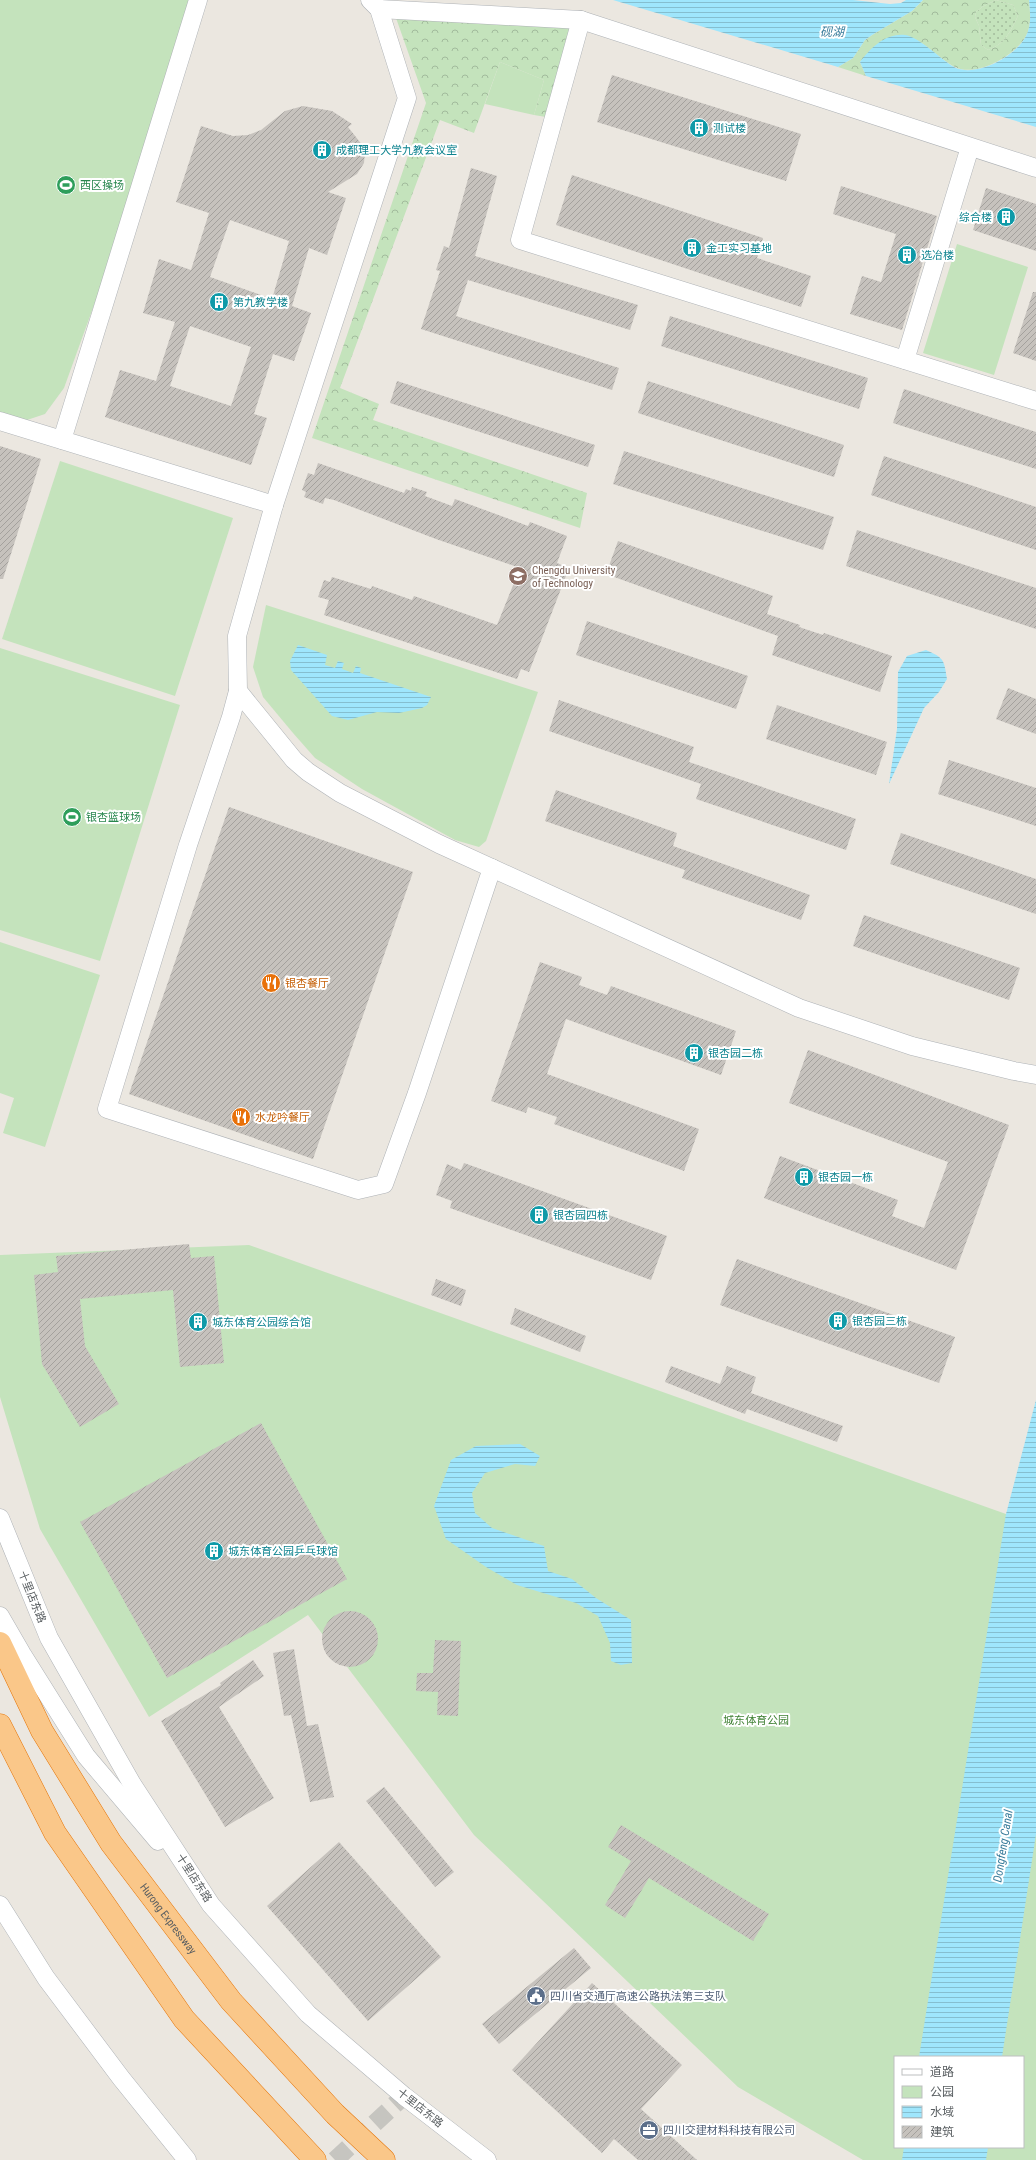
<svg xmlns="http://www.w3.org/2000/svg" width="1036" height="2160" font-family="'Roboto Condensed','Noto Sans SC',sans-serif">
  <style>
    .grass { fill: url(#grass-dots) }
    .forest { fill: url(#forest-crowns); fill-rule: evenodd }
    .park { fill: #c4e3bc; fill-rule: evenodd }
    .water { fill: url(#water-rules) }
    .building { fill: url(#building-hatch); fill-rule: evenodd }
    .lines { fill: none; stroke-linecap: round; stroke-linejoin: round }
    .minor-tunnel { stroke: #c6c5c0; stroke-width: 18; stroke-dasharray: 18 9; stroke-linecap: butt }
    .minor-casing { stroke: #aeb2b6; stroke-width: 19 }
    .highway-casing { stroke: #e57406; stroke-width: 23 }
    .minor { stroke: #fff; stroke-width: 18 }
    .highway { stroke: #fac789; stroke-width: 22 }
    .labels { text-anchor: middle; dominant-baseline: central; stroke-width: 4; stroke-linejoin: round; paint-order: stroke }
    .culture-label { font-size: 11px; fill: #0d838f; stroke: #fff; text-anchor: start }
    .leisure-label { font-size: 11px; fill: #27864d; stroke: #fff; text-anchor: start }
    .education-label { font-size: 11px; fill: #785e54; stroke: #fff; text-anchor: start }
    .food-label { font-size: 11px; fill: #c56008; stroke: #fff; text-anchor: start }
    .street-label { font-size: 11px; fill: #595e61; stroke: #fff }
    .park-label { font-size: 11px; fill: #418236; stroke: #fff }
    .service-label { font-size: 11px; fill: #4e5e75; stroke: #fff; text-anchor: start }
    .water-label { font-size: 12px; font-style: italic; fill: #397c9b; stroke: #fff }
  </style>
  <defs>
    <pattern id="grass-dots" width="8" height="8" patternUnits="userSpaceOnUse"><rect width="8" height="8" fill="#c4e3bc"/><path d="M2 2h.1M6 6h.1" fill="none" stroke="#a2bb9c" stroke-width="1.8" stroke-linecap="round"/></pattern>
    <pattern id="forest-crowns" width="20" height="18" patternUnits="userSpaceOnUse"><rect width="20" height="18" fill="#c4e3bc"/><path d="M2 6a3 3 0 1 1 6 0M12 15a3 3 0 1 1 6 0" fill="none" stroke="#a2bb9c"/></pattern>
    <pattern id="water-rules" width="6" height="5" patternUnits="userSpaceOnUse"><rect width="6" height="5" fill="#9fe6fc"/><path d="M0 2.5h6" fill="none" stroke="#85becf"/></pattern>
    <pattern id="building-hatch" width="6" height="6" patternUnits="userSpaceOnUse"><rect width="6" height="6" fill="#c6c2bd"/><path d="M-1 1l2-2M0 6l6-6M5 7l2-2" fill="none" stroke="#a4a19d"/></pattern>
  </defs>
  <rect width="100%" height="100%" fill="#ebe7e0"/>
  <path class="grass" d="M996,0L1013,5L1018,16C1010,32 1005,44 988,50L981,45L979,26L975,17L976,12L982,7Z"/>
  <g class="forest">
    <path d="M923,0H1029C1030,12 1032,25 1026,36C1016,55 976,78 955,67C939,59 925,41 906,36C888,31 872,52 860,62L866,76L838,67L853,58L865,40L872,35L912,11ZM996,0L1013,5L1018,16C1010,32 1005,44 988,50L981,45L979,26L975,17L976,12L982,7Z"/>
    <path d="M396,18L572,28L546,117L534,115L544,80L500,62L474,133L440,120L340,388L379,404L373,420L587,493L580,528L312,438L426,103Z"/>
  </g>
  <g class="park">
    <path d="M0,0H191L102,283L64,388L45,414L27,420L0,413Z"/>
    <path d="M500,62L544,80L534,115L485,104Z"/>
    <path d="M957,244L1028,267L994,375L923,353Z"/>
    <path d="M60,461L233,518L175,696L2,639Z"/>
    <path d="M266,605L538,692L486,841L479,847L455,840L362,789L315,758L293,733L263,697L253,667Z"/>
    <path d="M0,648L180,705L100,961L0,930Z"/>
    <path d="M0,942L100,975L45,1147L3,1133L14,1098L0,1093Z"/>
    <path d="M249,1245L1006,1514L1036,1526V2160H863L738,2087L474,1835L308,1615L149,1717L40,1529L0,1397V1255ZM895,2057H1023V2147H895Z"/>
  </g>
  <g class="water">
    <path d="M613,0H853L890,4L901,3L906,0H923L912,11L872,35L865,40L853,58L838,67Z"/>
    <path d="M1029,0H1036V127L866,76L860,62C871,48 885,33 905,35C920,37 942,61 956,68C978,77 1016,56 1026,36C1032,24 1030,12 1029,0Z"/>
    <path d="M298,645L327,655L325,665L335,668L338,661L344,663L342,669L353,673L356,666L361,668L360,673L431,697L427,705L422,708L399,713L377,712L348,720L332,716L291,670L290,661Z"/>
    <path d="M926,650C944,658 944,659 947,679L939,692L924,708L889,784L897,729L898,672L907,656Z"/>
    <path d="M1036,1400V1834L1002,2057H919L1006,1514Z"/>
    <path d="M520,1444L540,1456L535,1466L515,1464L485,1473L472,1493L475,1513L492,1528L544,1546L548,1571L572,1579L596,1598L631,1620L632,1663L621,1665L611,1661L610,1643L598,1616L576,1603L517,1585L486,1567L446,1539L434,1506L451,1460L476,1446Z"/>
    <path d="M904,2147H988L986,2160H902Z"/>
  </g>
  <g class="building">
    <path d="M612,75L801,134L786,181L597,122Z"/>
    <path d="M303,106L332,111L352,124L348,127L363,146L365,152L364,163L357,174L328,192L346,198L327,255L309,248L292,306L311,313L294,361L273,354L254,414L267,418L251,465L105,417L120,370L156,381L175,322L143,313L159,259L191,270L209,213L176,202L201,126L233,136L248,135L261,130L285,111ZM230,220L289,241L272,299L210,277ZM190,326L251,347L231,406L170,386Z"/>
    <path d="M471,168L497,176L475,256L638,305L630,330L468,280L456,316L619,368L612,390L421,329L440,271L436,270L444,246L449,248Z"/>
    <path d="M572,175L763,238L757,258L811,276L801,307L556,225Z"/>
    <path d="M841,186L937,216L902,330L850,314L862,276L881,282L896,234L833,214Z"/>
    <path d="M986,188L1036,204V251L973,230Z"/>
    <path d="M1033,292H1036V361L1013,353Z"/>
    <path d="M670,316L868,378L859,409L661,346Z"/>
    <path d="M397,381L595,445L588,467L390,403Z"/>
    <path d="M648,381L844,445L834,477L638,413Z"/>
    <path d="M904,389L1036,432V469L893,423Z"/>
    <path d="M0,446L41,459L3,579H0Z"/>
    <path d="M624,451L834,517L823,550L613,484Z"/>
    <path d="M884,456L1036,507V550L871,495Z"/>
    <path d="M318,463L404,493L406,489L411,491L412,487L427,492L425,496L452,506L455,499L528,526L530,522L567,536L557,563L569,568L529,672L521,669L517,679L324,615L329,600L318,597L324,580L330,582L332,577L371,589L372,586L412,600L414,596L497,625L520,568L436,539L334,500L325,498L323,504L304,497L306,492L302,490L308,473L314,475Z"/>
    <path d="M857,530L1036,588V629L846,566Z"/>
    <path d="M618,541L773,596L767,614L800,625L799,627L823,635L824,633L892,656L880,692L772,655L778,636L606,574Z"/>
    <path d="M587,621L748,676L736,709L576,655Z"/>
    <path d="M1008,688L1036,699V734L996,719Z"/>
    <path d="M559,700L694,747L689,762L856,819L846,850L696,799L701,784L549,731Z"/>
    <path d="M777,705L887,742L876,775L766,739Z"/>
    <path d="M949,760L1036,788V826L938,794Z"/>
    <path d="M556,790L677,833L673,846L810,895L801,920L682,878L685,870L545,821Z"/>
    <path d="M229,807L413,872L313,1159L129,1094Z"/>
    <path d="M901,833L1036,879V914L890,864Z"/>
    <path d="M864,915L1020,968L1009,1000L853,946Z"/>
    <path d="M540,962L582,977L579,985L607,995L611,986L736,1031L721,1075L566,1019L547,1074L699,1129L684,1171L554,1124L557,1117L528,1107L526,1113L491,1101Z"/>
    <path d="M808,1050L1009,1125L956,1270L764,1198L780,1156L898,1200L892,1216L924,1228L948,1162L789,1103Z"/>
    <path d="M464,1163L667,1236L651,1280L450,1208L452,1201L436,1195L447,1164L461,1170Z"/>
    <path d="M189,1244L191,1258L214,1256L224,1363L180,1367L173,1290L80,1299L85,1346L119,1404L80,1427L42,1364L34,1275L58,1272L56,1256Z"/>
    <path d="M737,1259L955,1337L939,1383L720,1305Z"/>
    <path d="M436,1279L466,1290L461,1306L431,1295Z"/>
    <path d="M515,1308L586,1336L580,1352L510,1324Z"/>
    <path d="M671,1366L720,1384L727,1366L756,1377L751,1393L843,1426L837,1442L747,1409L745,1414L665,1382Z"/>
    <path d="M261,1423L347,1579L167,1678L80,1522Z"/>
    <circle cx="350" cy="1639" r="28"/>
    <path d="M435,1640L461,1641L458,1716L437,1715L438,1692L416,1691L417,1673H433Z"/>
    <path d="M294,1649L307,1726L318,1724L334,1797L310,1802L291,1715L284,1716L273,1653Z"/>
    <path d="M253,1660L264,1676L219,1707L274,1798L225,1827L161,1721L221,1685L220,1683Z"/>
    <path d="M384,1787L454,1872L435,1887L366,1801Z"/>
    <path d="M621,1825L769,1914L753,1941L649,1878L625,1918L605,1905L631,1861L608,1847Z"/>
    <path d="M339,1842L441,1957L368,2021L267,1906Z"/>
    <path d="M574,1948L591,1968L499,2044L482,2024Z"/>
    <path d="M592,1983L682,2065L641,2109L697,2160H638L614,2139L602,2153L512,2070Z"/>
  </g>
  <g class="lines">
    <path class="minor-tunnel" d="M335,2160L404,2096"/>
    <g class="minor-casing">
      <g id="minor">
        <path d="M370,0L379,9L407,98L274,505L237,636L238,691L294,760L308,772L340,793L439,844L799,1008L912,1046L1014,1071L1036,1075"/>
        <path d="M379,9L581,20L1036,168"/>
        <path d="M581,20L520,240L1036,401"/>
        <path d="M905,360L970,147"/>
        <path d="M0,421L274,505"/>
        <path d="M62,440L198,0"/>
        <path d="M238,691L231,717L188,845L107,1109L358,1190L384,1184L417,1093L492,868"/>
        <path d="M0,1518L49,1638L132,1784L211,1905L308,2014L404,2096L487,2160"/>
        <path d="M0,1616L22,1654L86,1756L158,1841"/>
        <path d="M0,1905L46,1978L121,2078L187,2160"/>
      </g>
    </g>
    <g class="highway-casing">
      <g id="highway">
        <path id="s1" d="M0,1643L42,1731L111,1843L231,2001L335,2114L384,2160"/>
        <path d="M0,1725L55,1833L184,2019L315,2160"/>
      </g>
    </g>
    <use href="#minor" class="minor"/>
    <use href="#highway" class="highway"/>
  </g>
  <defs>
    <g id="building-disc" transform="scale(1)"><circle r="9.5" fill="#0f9aa8" stroke="#fff"/><path d="M-4-6H4V6H1V3H-1V6H-4ZM-2.5-4.3h1.7v1.8h-1.7ZM.8-4.3h1.7v1.8H.8ZM-2.5-1h1.7V.8h-1.7ZM.8-1h1.7V.8H.8Z" fill="#fff"/></g>
    <g id="stadium-disc" transform="scale(1)"><circle r="9.5" fill="#2e9e5b" stroke="#fff"/><path d="M0-5a6.5 5 0 1 0 0 10a6.5 5 0 1 0 0-10ZM-3.5-1.8h7v3.6h-7Z" fill="#fff"/></g>
    <g id="university-disc" transform="scale(1)"><circle r="9.5" fill="#8d6e63" stroke="#fff"/><path d="M0-5L7-2L0 1L-7-2ZM-4 1L0 2.5L4 1V4Q0 6-4 4Z" fill="#fff"/></g>
    <g id="restaurant-disc" transform="scale(1)"><circle r="9.5" fill="#e8710a" stroke="#fff"/><path d="M-5-6h1v4h1v-4h1v4h1v-4h1v5L-1.5 .5V6h-2V.5L-5-1ZM5-6V6H3V1.5H1.5Q1.5-4 5-6Z" fill="#fff"/></g>
    <g id="civic-disc" transform="scale(1)"><circle r="9.5" fill="#5c6f8a" stroke="#fff"/><path d="M-.6-6.5H3V-4.5H.6V-3L4-1V1h2V6H-6V1h2V-1L-.6-3ZM-1.2 2.5V6h2.4V2.5Z" fill="#fff"/></g>
    <g id="office-disc" transform="scale(1)"><circle r="9.5" fill="#5c6f8a" stroke="#fff"/><path d="M-6-3h4V-5.5h4V-3h4V5H-6ZM-1-4.5V-3h2v-1.5ZM-6 0V1H6V0Z" fill="#fff"/></g>
  </defs>
  <g fill-rule="evenodd">
    <use href="#building-disc" x="699" y="128"/>
    <use href="#building-disc" x="322" y="150"/>
    <use href="#stadium-disc" x="66" y="185"/>
    <use href="#building-disc" x="1006" y="217"/>
    <use href="#building-disc" x="692" y="248"/>
    <use href="#building-disc" x="907" y="255"/>
    <use href="#building-disc" x="219" y="302"/>
    <use href="#university-disc" x="518" y="576"/>
    <use href="#stadium-disc" x="72" y="817"/>
    <use href="#restaurant-disc" x="271" y="983"/>
    <use href="#building-disc" x="694" y="1053"/>
    <use href="#restaurant-disc" x="241" y="1117"/>
    <use href="#building-disc" x="804" y="1177"/>
    <use href="#building-disc" x="539" y="1215"/>
    <use href="#building-disc" x="838" y="1321"/>
    <use href="#building-disc" x="198" y="1322"/>
    <use href="#building-disc" x="214" y="1551"/>
    <use href="#civic-disc" x="536" y="1996"/>
    <use href="#office-disc" x="649" y="2130"/>
  </g>
  <g class="labels">
    <g class="culture-label">
      <text x="713" y="128">测试楼</text>
      <text x="336" y="150">成都理工大学九教会议室</text>
      <text x="992" y="217" text-anchor="end">综合楼</text>
      <text x="706" y="248">金工实习基地</text>
      <text x="921" y="255">选冶楼</text>
      <text x="233" y="302">第九教学楼</text>
      <text x="708" y="1053">银杏园二栋</text>
      <text x="818" y="1177">银杏园一栋</text>
      <text x="553" y="1215">银杏园四栋</text>
      <text x="852" y="1321">银杏园三栋</text>
      <text x="212" y="1322">城东体育公园综合馆</text>
      <text x="228" y="1551">城东体育公园乒乓球馆</text>
    </g>
    <g class="leisure-label">
      <text x="80" y="185">西区操场</text>
      <text x="86" y="817">银杏篮球场</text>
    </g>
    <g class="education-label">
      <text x="532" y="570">Chengdu University<tspan x="532" dy="13">of Technology</tspan></text>
    </g>
    <g class="food-label">
      <text x="285" y="983">银杏餐厅</text>
      <text x="255" y="1117">水龙吟餐厅</text>
    </g>
    <g class="street-label">
      <text transform="translate(32 1597) rotate(68)">十里店东路</text>
      <text transform="translate(194 1878) rotate(57)">十里店东路</text>
      <text stroke="none"><textPath href="#s1" startOffset="324">Hurong Expressway</textPath></text>
      <text transform="translate(420 2108) rotate(38)">十里店东路</text>
    </g>
    <g class="park-label">
      <text x="756" y="1720">城东体育公园</text>
    </g>
    <g class="service-label">
      <text x="550" y="1996">四川省交通厅高速公路执法第三支队</text>
      <text x="663" y="2130">四川交建材料科技有限公司</text>
    </g>
    <g class="water-label">
      <text x="832" y="32">砚湖</text>
      <text transform="translate(1003 1846) rotate(-81)">Dongfeng Canal</text>
    </g>
  </g>
  <rect x="894" y="2056" width="130" height="92" fill="#ffffff" stroke="#bdbfc0"/>
  <rect x="902" y="2069" width="20" height="6" fill="#ffffff" stroke="#bdbfc0"/>
  <text x="930" y="2076" font-size="12" fill="#595e61">道路</text>
  <rect x="902" y="2086" width="20" height="12" fill="#c4e3bc" stroke="#bdbfc0"/>
  <text x="930" y="2096" font-size="12" fill="#595e61">公园</text>
  <rect x="902" y="2106" width="20" height="12" fill="url(#water-rules)" stroke="#bdbfc0"/>
  <text x="930" y="2116" font-size="12" fill="#595e61">水域</text>
  <rect x="902" y="2126" width="20" height="12" fill="url(#building-hatch)" stroke="#bdbfc0"/>
  <text x="930" y="2136" font-size="12" fill="#595e61">建筑</text>
</svg>
